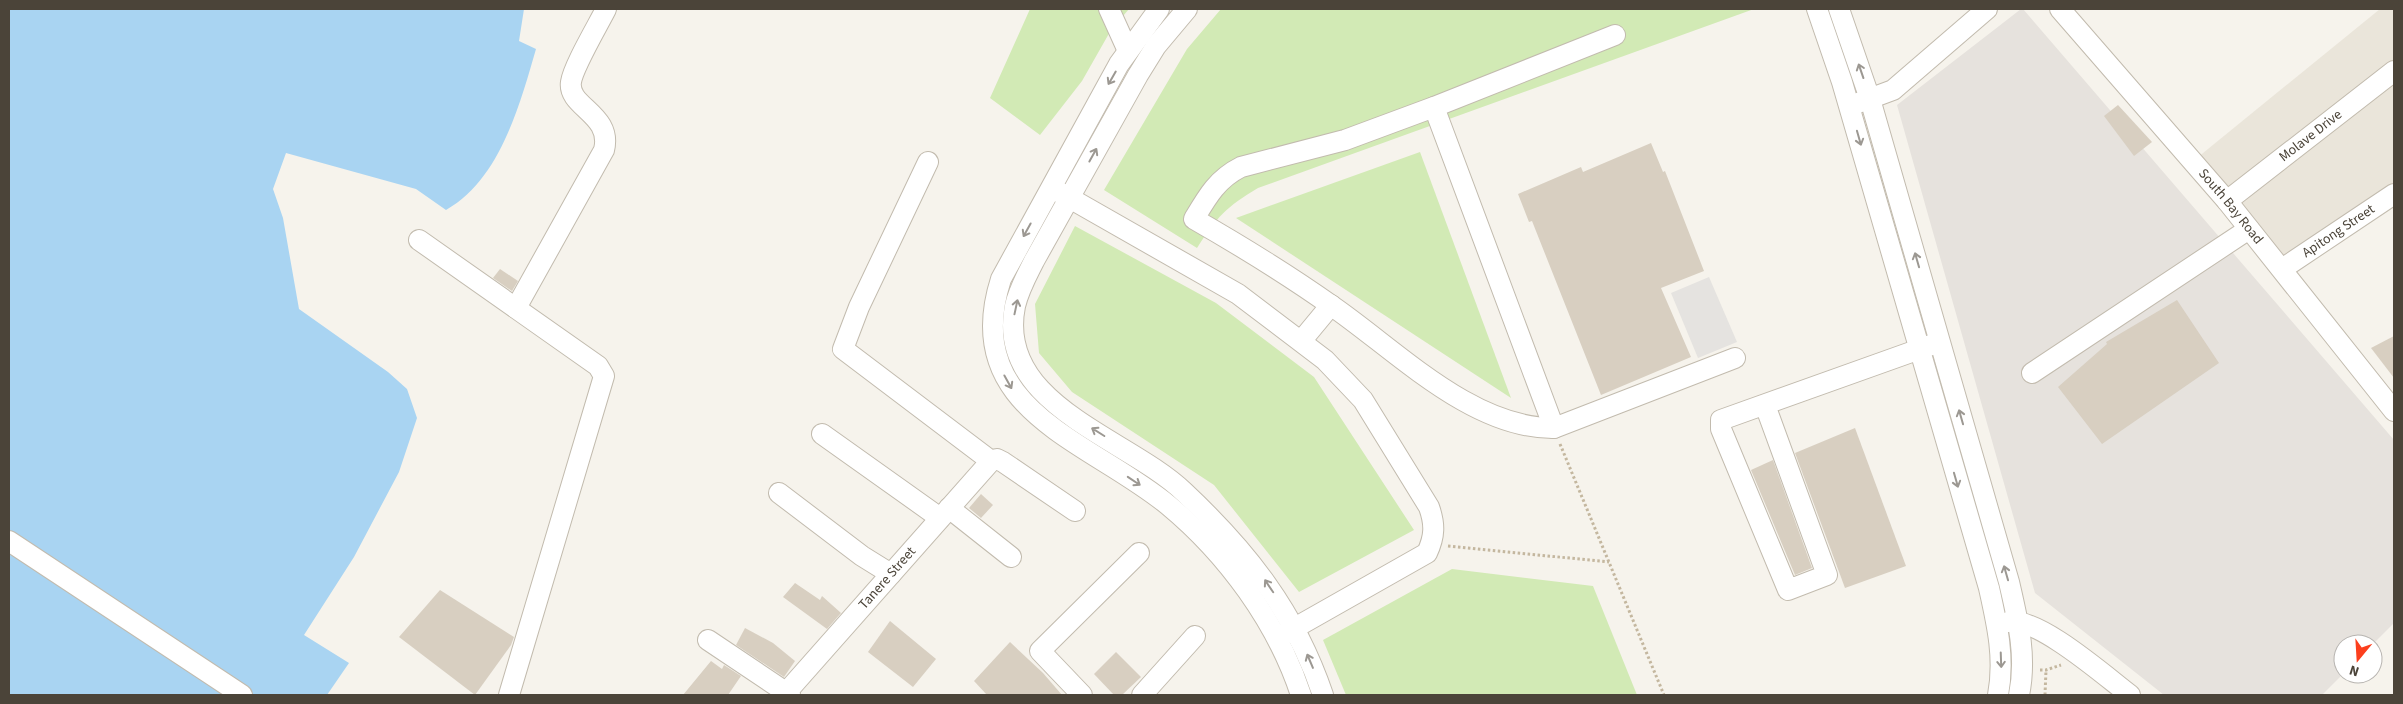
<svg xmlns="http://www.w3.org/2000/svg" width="2403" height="704" font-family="'Source Sans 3',sans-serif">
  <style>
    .residential { fill: #eae5da }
    .industrial { fill: #e6e2dd }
    .green { fill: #d2eab5 }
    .parking { fill: #e5e3e0 }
    .water { fill: #a9d4f2 }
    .building { fill: #d8cfc1 }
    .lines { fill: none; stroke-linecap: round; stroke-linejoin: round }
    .minor-casing { stroke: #c2bbae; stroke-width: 22 }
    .path { stroke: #c4b79f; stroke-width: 3; stroke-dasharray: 2.5 2.5; stroke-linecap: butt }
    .minor { stroke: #fff; stroke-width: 20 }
    .oneway { stroke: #9c9892 }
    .labels { text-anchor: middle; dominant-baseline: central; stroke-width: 4; stroke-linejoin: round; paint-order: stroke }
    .street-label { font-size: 14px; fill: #4b4439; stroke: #fff }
  </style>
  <rect width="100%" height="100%" fill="#f6f3ec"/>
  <path class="residential" d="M2380,9H2394V198L2281,270L2192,162Z"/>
  <path class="industrial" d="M2021,9H2023L2394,440V623L2373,644H2343V674L2322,695H2164L2035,593L1897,105Z"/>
  <g class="green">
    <path d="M1030,9H1129L1111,30L1082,81L1040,135L990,98Z"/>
    <path d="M1221,9H1754L1258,188C1226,207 1217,217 1197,248L1104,190L1187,49Z"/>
    <path d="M1420,152L1511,398L1236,218Z"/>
    <path d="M1075,226L1216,303L1314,377L1414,530L1299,592L1214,485L1072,392L1039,353L1035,304Z"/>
    <path d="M1452,569L1593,586L1637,695H1346L1323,640Z"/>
  </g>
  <path class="parking" d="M1709,277L1737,342L1698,358L1671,293Z"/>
  <path class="water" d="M9,9H524L519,41L536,49C520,104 500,180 446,210L416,189L286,153L273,189L283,218L299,309L388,372L407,389L417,418L399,472L354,557L304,635L349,663L327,695H9Z"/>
  <g class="building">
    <path d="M2118,105L2152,142L2134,156L2104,116Z"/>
    <path d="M1651,143L1663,172L1665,171L1704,271L1661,288L1691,357L1601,395L1532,221L1529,222L1518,194L1581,167L1583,172Z"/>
    <path d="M500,269L518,281L512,291L493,278Z"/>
    <path d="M2177,300L2219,363L2102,444L2058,387L2107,344L2106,342Z"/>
    <path d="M2394,336V378L2371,348Z"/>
    <path d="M1855,428L1906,566L1845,588L1795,453Z"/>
    <path d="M1773,460L1812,568L1795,575L1751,470Z"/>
    <path d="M981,494L993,505L981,518L969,508Z"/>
    <path d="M795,583L820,600L822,596L841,613L827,629L783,597Z"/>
    <path d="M440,590L514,637L511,645L475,695L399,637Z"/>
    <path d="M890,621L936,659L913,687L868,652Z"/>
    <path d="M745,628L773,643L795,661L784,677L736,645Z"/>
    <path d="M1010,642L1043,673L1062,695H987L974,681Z"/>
    <path d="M1116,652L1141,677L1122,695H1114L1094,674Z"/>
    <path d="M711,661L722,669L724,665L741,676L728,695H683Z"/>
  </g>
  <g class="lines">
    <g class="minor-casing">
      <g id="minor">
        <path d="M1109,9L1128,51"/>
        <path d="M1159,9L1119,64L1001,279C959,410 1089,440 1168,505C1227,554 1277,622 1301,695"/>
        <path d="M1187,9L1156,46L1138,75L1034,261C1027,275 1019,289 1015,306C995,405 1128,438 1184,492C1247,551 1295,612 1323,695"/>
        <path d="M1817,9L1842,82L1989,588C1997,624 2005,658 1998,695"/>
        <path d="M1839,9L1870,99L2009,582C2018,621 2027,656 2019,695"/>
        <path id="s1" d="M2060,9L2227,201L2394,411"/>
        <path d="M1615,35L1434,107L1345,140L1241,167C1217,179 1207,197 1194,219C1241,246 1287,274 1332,306C1396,350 1472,429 1554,428L1735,358"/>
        <path d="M1858,103L1893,90L1987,9"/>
        <path d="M1434,107L1554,428"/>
        <path d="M928,162L859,307L843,349L991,461"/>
        <path d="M1059,192L1238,294L1325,360L1363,400L1429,507C1435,524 1435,536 1427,553L1284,634"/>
        <path id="s2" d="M2227,201L2394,71"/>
        <path d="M419,240L598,366L604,376L509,695"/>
        <path id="s3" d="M2282,269L2394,194"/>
        <path d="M516,308L604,150C613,114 567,107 571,82C573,67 598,25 606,9"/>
        <path d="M1302,340L1331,305"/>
        <path d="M2032,373L2249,229"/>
        <path d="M1765,405L1827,575L1788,590L1721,429V420L1931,345"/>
        <path d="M822,434L940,518"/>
        <path d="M991,461L997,459L1003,462L1075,511"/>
        <path d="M779,493L862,556L891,574"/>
        <path d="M949,508L1011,557"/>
        <path d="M9,541L242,695"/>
        <path d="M2008,622C2037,616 2105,676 2130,695"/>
        <path d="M708,640L790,695"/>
        <path id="s4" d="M784,695L991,461"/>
        <path d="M1082,695L1040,651L1139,553"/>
        <path d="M1142,695L1195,636"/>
      </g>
    </g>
    <g class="path">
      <path d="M1560,444L1664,695"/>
      <path d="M1448,546L1609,562"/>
      <path d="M2040,670H2046L2061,665"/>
      <path d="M2045,695L2046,670"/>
    </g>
    <use href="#minor" class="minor"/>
  </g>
  <defs><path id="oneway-shaft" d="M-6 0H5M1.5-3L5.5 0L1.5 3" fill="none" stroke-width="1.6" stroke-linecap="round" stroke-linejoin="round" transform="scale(1.25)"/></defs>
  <g class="oneway">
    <use href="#oneway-shaft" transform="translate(1861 71) rotate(-109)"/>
    <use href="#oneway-shaft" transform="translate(1112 78) rotate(120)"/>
    <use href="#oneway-shaft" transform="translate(1859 138) rotate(74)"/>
    <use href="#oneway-shaft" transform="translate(1093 155) rotate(-61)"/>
    <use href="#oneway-shaft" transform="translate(1027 230) rotate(119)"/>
    <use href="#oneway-shaft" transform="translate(1917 260) rotate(-106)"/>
    <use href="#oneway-shaft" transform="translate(1016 307) rotate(-78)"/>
    <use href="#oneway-shaft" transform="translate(1008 382) rotate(61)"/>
    <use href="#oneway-shaft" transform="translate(1961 417) rotate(-106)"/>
    <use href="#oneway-shaft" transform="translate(1098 432) rotate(-148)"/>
    <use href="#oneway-shaft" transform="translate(1956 480) rotate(74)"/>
    <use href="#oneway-shaft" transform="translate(1134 481) rotate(34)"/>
    <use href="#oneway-shaft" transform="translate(2006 573) rotate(-106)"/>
    <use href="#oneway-shaft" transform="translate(1269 586) rotate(-124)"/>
    <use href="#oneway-shaft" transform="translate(2001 660) rotate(88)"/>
    <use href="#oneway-shaft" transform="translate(1310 661) rotate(-113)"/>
  </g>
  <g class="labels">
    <g class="street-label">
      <text stroke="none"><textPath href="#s2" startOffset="106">Molave Drive</textPath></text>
      <text stroke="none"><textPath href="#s1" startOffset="261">South Bay Road</textPath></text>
      <text stroke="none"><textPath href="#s3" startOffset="68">Apitong Street</textPath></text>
      <text stroke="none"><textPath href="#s4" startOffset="156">Tanere Street</textPath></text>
    </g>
  </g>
  <rect width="2403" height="704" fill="none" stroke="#4b4439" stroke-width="20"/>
  <g transform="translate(2358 659) rotate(198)"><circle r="24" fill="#ffffff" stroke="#b7b4b0"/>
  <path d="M0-4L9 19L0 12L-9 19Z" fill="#fc3f1d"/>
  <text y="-8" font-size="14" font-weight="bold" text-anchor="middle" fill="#4b4439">N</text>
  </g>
</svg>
